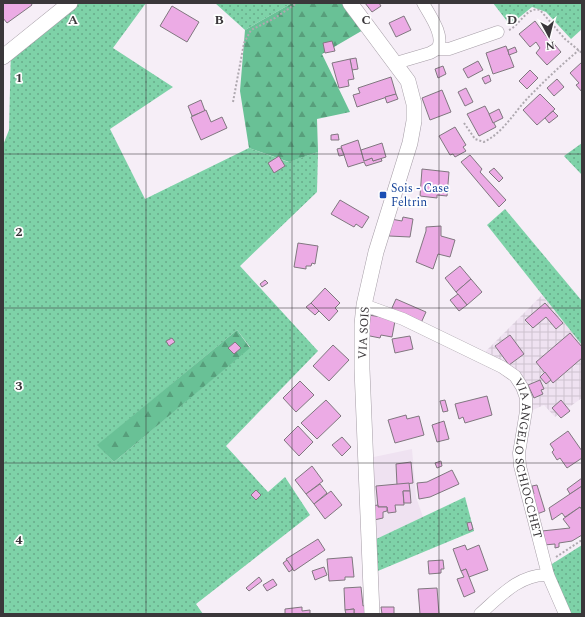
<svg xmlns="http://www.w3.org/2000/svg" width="585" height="617" font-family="Spectral,serif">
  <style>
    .built { fill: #efe2f1 }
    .industrial { fill: url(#industrial-grid) }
    .grass { fill: url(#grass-dots); fill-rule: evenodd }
    .forest { fill: url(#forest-firs) }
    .building { fill: #ecabe5; stroke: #80777f }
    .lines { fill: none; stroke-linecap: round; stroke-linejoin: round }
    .minor-casing { stroke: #a59da6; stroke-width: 13 }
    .tertiary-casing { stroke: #a59da6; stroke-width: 16 }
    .path { stroke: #afa9b0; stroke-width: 2; stroke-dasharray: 2 2; stroke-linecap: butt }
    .minor { stroke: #fff; stroke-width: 12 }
    .tertiary { stroke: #fff; stroke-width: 15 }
    .grid { fill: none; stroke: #3a373a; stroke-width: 1; stroke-opacity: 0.55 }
    .transit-dot { fill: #1a4fb4; stroke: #fefefe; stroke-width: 1.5 }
    .labels { text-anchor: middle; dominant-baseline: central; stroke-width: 3.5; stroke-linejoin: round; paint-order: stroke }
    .transit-label { font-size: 12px; fill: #164399; stroke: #fefefe; text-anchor: start }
    .street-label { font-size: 12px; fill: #3a373a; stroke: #fefefe }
    .grid-label { font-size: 13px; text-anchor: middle; font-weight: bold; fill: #3a373a; stroke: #fefefe; stroke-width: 3.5; stroke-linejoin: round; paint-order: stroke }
  </style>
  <defs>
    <pattern id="industrial-grid" width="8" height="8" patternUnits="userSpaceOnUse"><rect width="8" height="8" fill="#efe2f1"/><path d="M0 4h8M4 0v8" fill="none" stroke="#cec2cf"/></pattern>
    <pattern id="grass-dots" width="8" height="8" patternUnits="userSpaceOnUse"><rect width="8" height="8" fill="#7ed2a8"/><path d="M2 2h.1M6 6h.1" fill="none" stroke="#68ab8a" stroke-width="1.8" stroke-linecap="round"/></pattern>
    <pattern id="forest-firs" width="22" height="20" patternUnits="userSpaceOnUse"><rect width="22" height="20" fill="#69c196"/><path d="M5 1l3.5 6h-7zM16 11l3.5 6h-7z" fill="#579e7b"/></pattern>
  </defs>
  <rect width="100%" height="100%" fill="#f6eef7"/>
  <path class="built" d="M412,449L416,497L423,517L372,541L369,458Z"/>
  <path class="industrial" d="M542,295L582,345V398L555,417L544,405L524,414L526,390L481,356Z"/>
  <g class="grass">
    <path d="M66,3H146L113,48L173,87L110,129L145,199L249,148L288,162L318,152L317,192L240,266L318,351L226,446L268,492L285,477L310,515L196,604L203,614H3V145L9,130L11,47ZM237,330L250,347L114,462L98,445Z"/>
    <path d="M215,3H292L245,30Z"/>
    <path d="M493,3H582V29L571,39L546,12L532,7L510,25Z"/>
    <path d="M582,143V175L564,156Z"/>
    <path d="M505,209L582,301V345L487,225Z"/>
    <path d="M465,497L474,531L373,573L372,541Z"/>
    <path d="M582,545V614H567L544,569Z"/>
  </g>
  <g class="forest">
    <path d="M292,3H353L370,26L322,54L350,112L317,119L318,152L289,162L249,148L240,91L245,30Z"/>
    <path d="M237,330L250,348L114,462L97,445Z"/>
  </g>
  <g class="building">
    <path d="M3,3H31L32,5L7,23L3,18Z"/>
    <path d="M365,3H379L381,6L372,12Z"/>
    <path d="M172,6L199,22L187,42L160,26Z"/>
    <path d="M404,16L411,30L396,37L389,23Z"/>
    <path d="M535,21L549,40L550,39L561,52L547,65L536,53L540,48L536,42L530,47L519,34Z"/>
    <path d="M332,41L335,51L325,53L323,43Z"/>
    <path d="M506,46L514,67L493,74L486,53Z"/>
    <path d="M515,47L517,52L509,55L508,50Z"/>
    <path d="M356,58L358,69L352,70L350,59Z"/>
    <path d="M350,59L354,79L348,80L349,86L339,88L332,63Z"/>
    <path d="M478,61L483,70L468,78L463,69Z"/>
    <path d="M582,62V92L576,85L579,83L570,73Z"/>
    <path d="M443,66L446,74L438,78L435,69Z"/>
    <path d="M530,70L538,78L527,89L519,81Z"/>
    <path d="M489,75L491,81L485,84L482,78Z"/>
    <path d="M391,77L396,94L357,107L353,95L360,93L358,88Z"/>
    <path d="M557,79L564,87L554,96L547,88Z"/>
    <path d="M466,88L473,102L465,106L458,92Z"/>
    <path d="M442,90L451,112L430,120L422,98Z"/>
    <path d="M396,94L398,99L387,103L385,97Z"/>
    <path d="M540,94L555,109L537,125L523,110Z"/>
    <path d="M201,100L205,111L192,116L188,106Z"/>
    <path d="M485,106L496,127L479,136L467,114Z"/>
    <path d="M499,109L503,118L493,123L489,114Z"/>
    <path d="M206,110L211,122L222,117L227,128L201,140L191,117Z"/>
    <path d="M553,111L558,116L549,123L545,118Z"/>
    <path d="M455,127L466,145L463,147L466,151L455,157L453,154L450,155L439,136Z"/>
    <path d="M338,134L339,140H331V135Z"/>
    <path d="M358,140L364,161L372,158L373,161L381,158L382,161L366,166L364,162L348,167L341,146Z"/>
    <path d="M382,143L386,157L373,161L372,158L364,161L361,150Z"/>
    <path d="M341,148L344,155L339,156L337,149Z"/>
    <path d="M470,155L482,169L480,172L506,200L499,207L461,162Z"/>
    <path d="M279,156L285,166L274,173L268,163Z"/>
    <path d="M494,168L503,178L499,182L489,172Z"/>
    <path d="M422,169L449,172L447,196L437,195V198L420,196Z"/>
    <path d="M340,200L369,217L362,228L356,224L354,227L331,214Z"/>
    <path d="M403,217L413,219L410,237L389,236L391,219L402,221Z"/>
    <path d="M441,226V236L455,240L450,257L438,254L433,269L416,262L426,231V227Z"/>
    <path d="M298,243L318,246L315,264L312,263L311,266H306V269L294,267Z"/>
    <path d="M460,266L471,279L456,292L445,278Z"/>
    <path d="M471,279L482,292L467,305L456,292Z"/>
    <path d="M265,280L268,283L262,287L260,284Z"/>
    <path d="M325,288L340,303L335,308L338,311L329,321L311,303Z"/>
    <path d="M458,294L467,305L459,311L450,300Z"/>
    <path d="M396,299L426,312L421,323L391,310Z"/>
    <path d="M311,303L319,311L315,315L306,307Z"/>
    <path d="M545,303L563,323L556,329L546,317L533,328L525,320Z"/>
    <path d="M368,315L389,318L395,321L392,337L381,335L380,338L365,335Z"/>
    <path d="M570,333L582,347V358L553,383L536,362Z"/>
    <path d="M510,335L524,354L509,365L495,346Z"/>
    <path d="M410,336L413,349L395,353L392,339Z"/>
    <path d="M172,338L175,342L169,346L166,341Z"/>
    <path d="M235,342L241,348L234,354L228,348Z"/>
    <path d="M333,345L349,360L329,381L313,366Z"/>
    <path d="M545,372L551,380L546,384L540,377Z"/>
    <path d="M540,380L544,389L541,390L543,394L534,398L528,385Z"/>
    <path d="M300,381L314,395L296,412L283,398Z"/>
    <path d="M487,396L492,415L465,423L463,417L459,419L455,404Z"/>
    <path d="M326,400L341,416L317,439L301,423Z"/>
    <path d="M445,400L448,411L443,412L440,401Z"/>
    <path d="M561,400L570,411L561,418L552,408Z"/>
    <path d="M406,415L407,419L419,416L424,435L395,443L388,420Z"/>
    <path d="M444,421L449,439L437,442L432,425Z"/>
    <path d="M298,426L313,442L299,456L284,440Z"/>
    <path d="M568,431L582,451V458L567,468L560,458L557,460L552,452L554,450L550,444Z"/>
    <path d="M342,437L351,447L342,456L332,445Z"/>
    <path d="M441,461L442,466L437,468L435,463Z"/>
    <path d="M411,462L413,483L397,485L396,464Z"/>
    <path d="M312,466L323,481L306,494L295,480Z"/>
    <path d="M452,470L459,484L430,497L419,499L417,483L427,482Z"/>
    <path d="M582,478V486L570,494L567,489Z"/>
    <path d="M409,483L410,491H403L404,505H395L396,512L388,513L387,507H378L376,486Z"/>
    <path d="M320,484L327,493L314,504L306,494Z"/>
    <path d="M537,485L545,511L537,514L532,494H534L532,486Z"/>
    <path d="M582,486V510L580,507L565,517L562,513L552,520L549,508Z"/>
    <path d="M256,490L261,495L256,500L251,495Z"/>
    <path d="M331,491L342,505L325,519L314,504Z"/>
    <path d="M403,491H410L411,503H404Z"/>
    <path d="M378,505V507H387V511L383,512V518L374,520L372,506Z"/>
    <path d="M580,507L582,510V535L572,541L559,543V547L555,548V544L544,545L542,531L570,528L563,519Z"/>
    <path d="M471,522L473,529L469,531L467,523Z"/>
    <path d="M318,539L325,550L294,571L286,559Z"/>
    <path d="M465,545L467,550L479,545L488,570L469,577L466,569L461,571L453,549Z"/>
    <path d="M352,557L354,577H345V580L329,581L327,559Z"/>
    <path d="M287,560L293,569L289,572L283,563Z"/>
    <path d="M443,560L444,569H441V573L429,574L428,561Z"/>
    <path d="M324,567L327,575L315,580L312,571Z"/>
    <path d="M466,569L475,592L464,597L457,579L464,577L461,571Z"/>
    <path d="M259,577L262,581L249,591L246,588Z"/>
    <path d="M273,579L277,585L267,591L263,585Z"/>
    <path d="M361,587L363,606L366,605V614H354V609L345,610L344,588Z"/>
    <path d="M437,588L439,614H420L418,589Z"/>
    <path d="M302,607V611L310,610V614H285V609Z"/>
    <path d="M381,607H394V614H382Z"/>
    <path d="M354,609V614H346L345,610Z"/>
  </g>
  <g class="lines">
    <g class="minor-casing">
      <g id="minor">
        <path d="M423,3C429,14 446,37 437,49"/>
        <path d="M396,63L430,53L437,49H449L498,32"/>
        <path id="s1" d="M364,305L403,319L502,367L515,376L522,387L526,398V411L519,453L520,466L548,575L565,614"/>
        <path d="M480,614C499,597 521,573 548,575"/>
      </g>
    </g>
    <g class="tertiary-casing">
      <g id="tertiary">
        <path d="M350,3L408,81L414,104V121L410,143L376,252L364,305L362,324V369L372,614"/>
        <path d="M3,57L70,3"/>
      </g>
    </g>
    <g class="path">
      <path d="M509,30C520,25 527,6 540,10L565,39L582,53"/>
      <path d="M233,102L244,43L251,30L275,18L297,3"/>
      <path d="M464,123L475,139L484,142C502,133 512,116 525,101C542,83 560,66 579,50"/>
      <path d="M556,557L582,540"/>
    </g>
    <use href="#minor" class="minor"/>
    <use href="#tertiary" class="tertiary"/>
  </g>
  <path class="grid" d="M146,3V614M292,3V614M439,3V614M3,154H582M3,308H582M3,463H582"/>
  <rect class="transit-dot" x="379" y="191" width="8" height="8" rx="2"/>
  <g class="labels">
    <g class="transit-label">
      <text x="391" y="188">Sois - Case<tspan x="391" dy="14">Feltrin</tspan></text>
    </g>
    <g class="street-label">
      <text transform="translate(364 333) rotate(-87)">VIA SOIS</text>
      <text stroke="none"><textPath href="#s1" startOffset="253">VIA ANGELO SCHIOCCHET</textPath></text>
    </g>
  </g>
  <g class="grid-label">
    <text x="73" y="24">A</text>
    <text x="219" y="24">B</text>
    <text x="366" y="24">C</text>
    <text x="512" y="24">D</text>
    <text x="19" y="82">1</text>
    <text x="19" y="236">2</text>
    <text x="19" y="390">3</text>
    <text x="19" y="544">4</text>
  </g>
  <rect width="585" height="617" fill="none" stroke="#3a373a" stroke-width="8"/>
  <g transform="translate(549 36) rotate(173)" stroke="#fefefe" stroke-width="3" paint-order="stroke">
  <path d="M0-3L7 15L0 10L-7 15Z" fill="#3a373a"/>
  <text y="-6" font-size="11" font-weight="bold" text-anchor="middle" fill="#3a373a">N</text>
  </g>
</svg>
